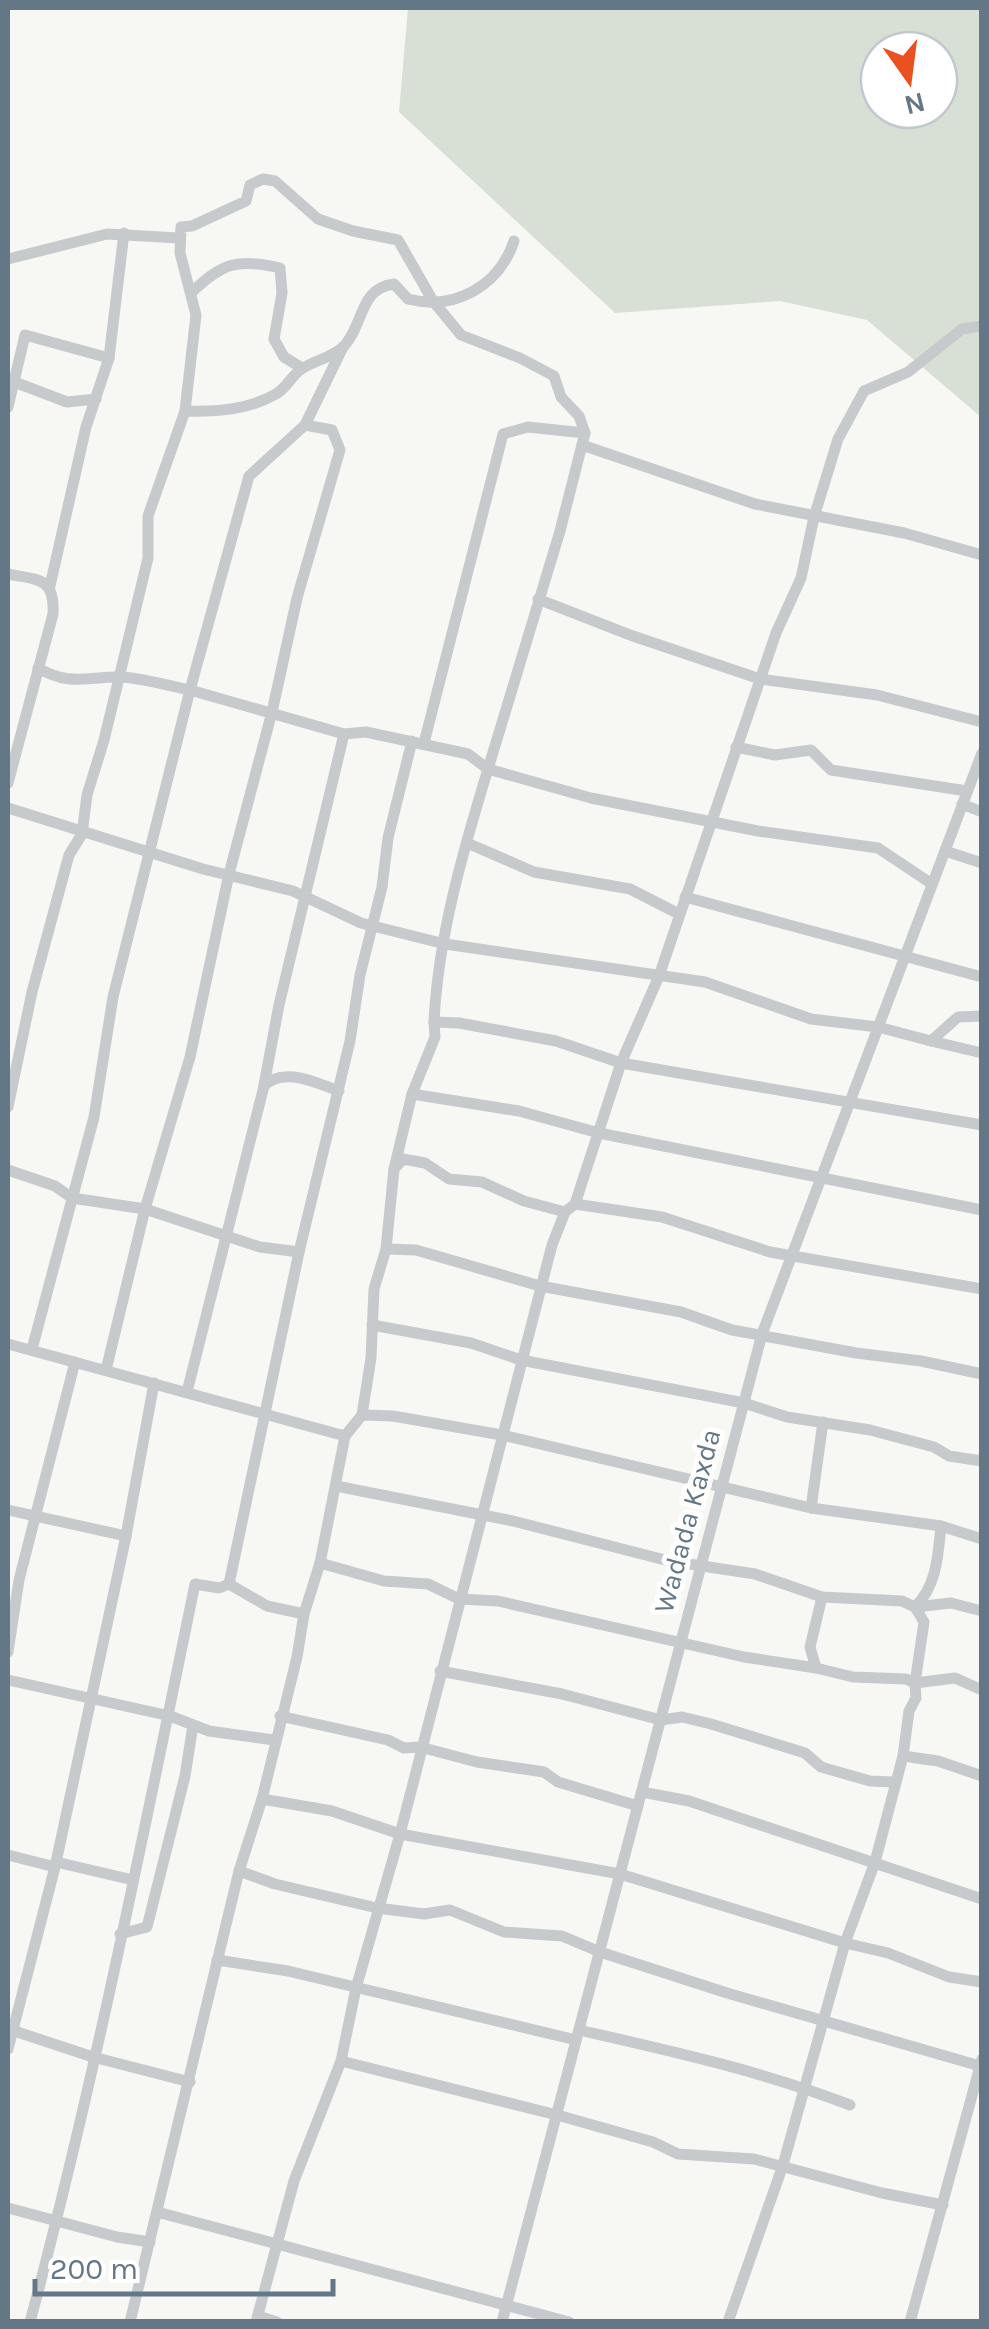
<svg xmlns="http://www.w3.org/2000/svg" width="989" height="2329" font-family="Karla,sans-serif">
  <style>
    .green { fill: #d8dfd4; fill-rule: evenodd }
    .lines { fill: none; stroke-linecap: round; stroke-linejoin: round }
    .minor { stroke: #c6cacd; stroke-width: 11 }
    .labels { text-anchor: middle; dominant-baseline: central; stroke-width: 10; stroke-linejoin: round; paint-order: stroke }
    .street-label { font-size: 28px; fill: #647786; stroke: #fff }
  </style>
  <rect width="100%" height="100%" fill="#f7f7f4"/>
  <path class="green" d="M408,8H981V417L867,320L780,301L615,313L399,112ZM879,50H939V110H879Z"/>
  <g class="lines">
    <g class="minor">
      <path d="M8,259L107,234L179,238"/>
      <path d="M191,293C222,263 237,258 280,268L282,293L274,339L284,357L302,368"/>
      <path d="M9,380L67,402L96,399"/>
      <path d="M8,407L25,335L109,358"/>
      <path d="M185,411C216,412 248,410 276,394C287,388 292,374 303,368C316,360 334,357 344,346C364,325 359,288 394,284L408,299C455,311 499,286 514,241"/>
      <path d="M582,445L755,504L904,533L982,555"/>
      <path d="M8,574C38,580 55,577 53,614L8,783"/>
      <path d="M50,586L86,427L109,358L124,233"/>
      <path d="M538,599L633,636L760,679L877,695L982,722"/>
      <path d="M424,743L503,434L528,427L585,433"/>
      <path d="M736,747L775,755L811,750L831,770L967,791"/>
      <path d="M962,804L982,812"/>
      <path d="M8,808L203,869L293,891L361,923L445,944L705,982L811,1019L878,1027L931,1041L958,1017L982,1016"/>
      <path d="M467,843L534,872L630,889L679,914"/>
      <path d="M945,851L982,863"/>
      <path d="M685,897L982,977"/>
      <path d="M434,1022C438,937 463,851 488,769L591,798L758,831L878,848L932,884"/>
      <path d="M931,1041L982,1053"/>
      <path d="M264,1085L279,1005L344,734"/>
      <path d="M412,1094L519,1111L599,1133L982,1210"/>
      <path d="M8,1107L32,992L69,855L82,834L87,795L104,740L148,558V516L185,411L196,315L180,253L181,227L192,226L246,201L250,185L263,179L275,181L318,219L353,231L398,240L433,301L461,335L520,358L554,376L561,397L579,416L585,433L560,531L488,769L468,754L366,732L344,734L190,690L249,476L305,425L342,349"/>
      <path d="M394,1169L412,1094L435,1037L434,1022L459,1023L556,1041L621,1063L982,1125"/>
      <path d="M8,1170L55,1186L72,1198L145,1209L260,1247L299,1252"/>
      <path d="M575,1204L662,1217L770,1252L982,1289"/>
      <path d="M386,1249L416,1250L540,1286L681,1312L732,1330L856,1353L921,1361L982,1374"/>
      <path d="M372,1325L471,1343L521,1360L744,1403L787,1417L870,1430L934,1447L949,1456L982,1461"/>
      <path d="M8,1344L345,1436L362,1415L393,1416L502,1435L811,1508L941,1526L982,1539"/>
      <path d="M32,1349L94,1117L113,997L190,690C167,686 141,677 118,677C86,677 69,686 38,668"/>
      <path d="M106,1370L145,1209L190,1057L229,874L272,712L297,598L340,450L332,430L305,425"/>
      <path d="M187,1392L264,1086C283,1066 316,1083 339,1091"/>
      <path d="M362,1415L371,1358L374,1289L386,1249L394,1169L403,1159L425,1163L449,1179L482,1182L524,1201L565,1212"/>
      <path d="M336,1486L513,1521L669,1561L755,1574L822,1597L902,1601L915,1607L924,1622L915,1683L916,1698L909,1711L903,1756L875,1862L845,1943L783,2165L728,2322"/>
      <path d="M811,1508L823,1422"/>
      <path d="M8,1510L126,1536"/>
      <path d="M941,1526C938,1555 937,1586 915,1607L951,1603L982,1611"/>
      <path d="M320,1563L384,1581L428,1584L459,1599L498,1601L744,1657L816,1668L853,1677L906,1679L915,1683L955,1678L982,1690"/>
      <path d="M229,1584L299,1252L350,1041L360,975L382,887L388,838L412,741"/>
      <path d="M8,1652L19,1580L75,1362"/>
      <path d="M816,1668L810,1647L822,1597"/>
      <path d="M440,1671L562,1694L661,1720L682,1717L711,1724L805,1753L821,1767L870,1781L894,1782"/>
      <path d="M8,1680L170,1716L209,1731L274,1740"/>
      <path d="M280,1716L388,1740L404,1748L420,1747L477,1762L544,1772L558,1782L638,1806"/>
      <path d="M903,1756L938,1761L982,1776"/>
      <path d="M642,1792L689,1801L982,1899"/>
      <path d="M262,1799L332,1811L400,1834L620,1874L845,1943L888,1953L949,1977L982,1982"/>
      <path d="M8,1855L55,1867"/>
      <path d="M56,1862L133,1880"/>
      <path d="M239,1871L275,1884L377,1908L424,1914L450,1910L504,1932L562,1936L600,1952L727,1993L980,2066"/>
      <path d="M120,1934L147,1927L185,1776L193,1725"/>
      <path d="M217,1960L288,1971L576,2040"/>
      <path d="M8,2029L93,2057L190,2082"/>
      <path d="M579,2030C671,2051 762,2071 850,2105"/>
      <path d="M8,2049L55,1867L126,1536L154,1383"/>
      <path d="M341,2061L557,2115L653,2142L678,2154L754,2159L882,2193L943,2205"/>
      <path d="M8,2208L117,2237L150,2242"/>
      <path d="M157,2212L569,2322"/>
      <path d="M258,2316L277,2322"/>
      <path d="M30,2322C95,2079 144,1831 195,1584L219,1588L229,1584L267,1606L304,1614"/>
      <path d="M130,2322L239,1871L262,1799L297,1657L304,1614L320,1563L345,1436"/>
      <path d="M256,2322L294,2181L341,2061L356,1988L400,1834L552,1245L565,1212L575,1204L621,1063L659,976L776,633L801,578L814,517L838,439L864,391L908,372L962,329L982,326"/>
      <path d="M502,2322L762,1334L982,753"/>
      <path d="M910,2322L982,2059"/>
    </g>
  </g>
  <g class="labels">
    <g class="street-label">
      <text transform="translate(687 1521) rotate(-75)">Wadada Kaxda</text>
    </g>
  </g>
  <rect width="989" height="2329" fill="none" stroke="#647786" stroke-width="20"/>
  <g transform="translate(909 80) rotate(166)"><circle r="48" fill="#ffffff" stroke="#c1c9cf" stroke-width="2.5"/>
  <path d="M0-8L18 38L0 25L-18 38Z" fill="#eb501f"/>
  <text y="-15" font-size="28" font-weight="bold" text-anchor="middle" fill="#647786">N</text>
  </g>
  <path d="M35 2279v15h298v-15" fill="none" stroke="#647786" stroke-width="5"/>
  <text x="50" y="2279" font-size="30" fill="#647786" stroke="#ffffff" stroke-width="8" paint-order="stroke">200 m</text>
</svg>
